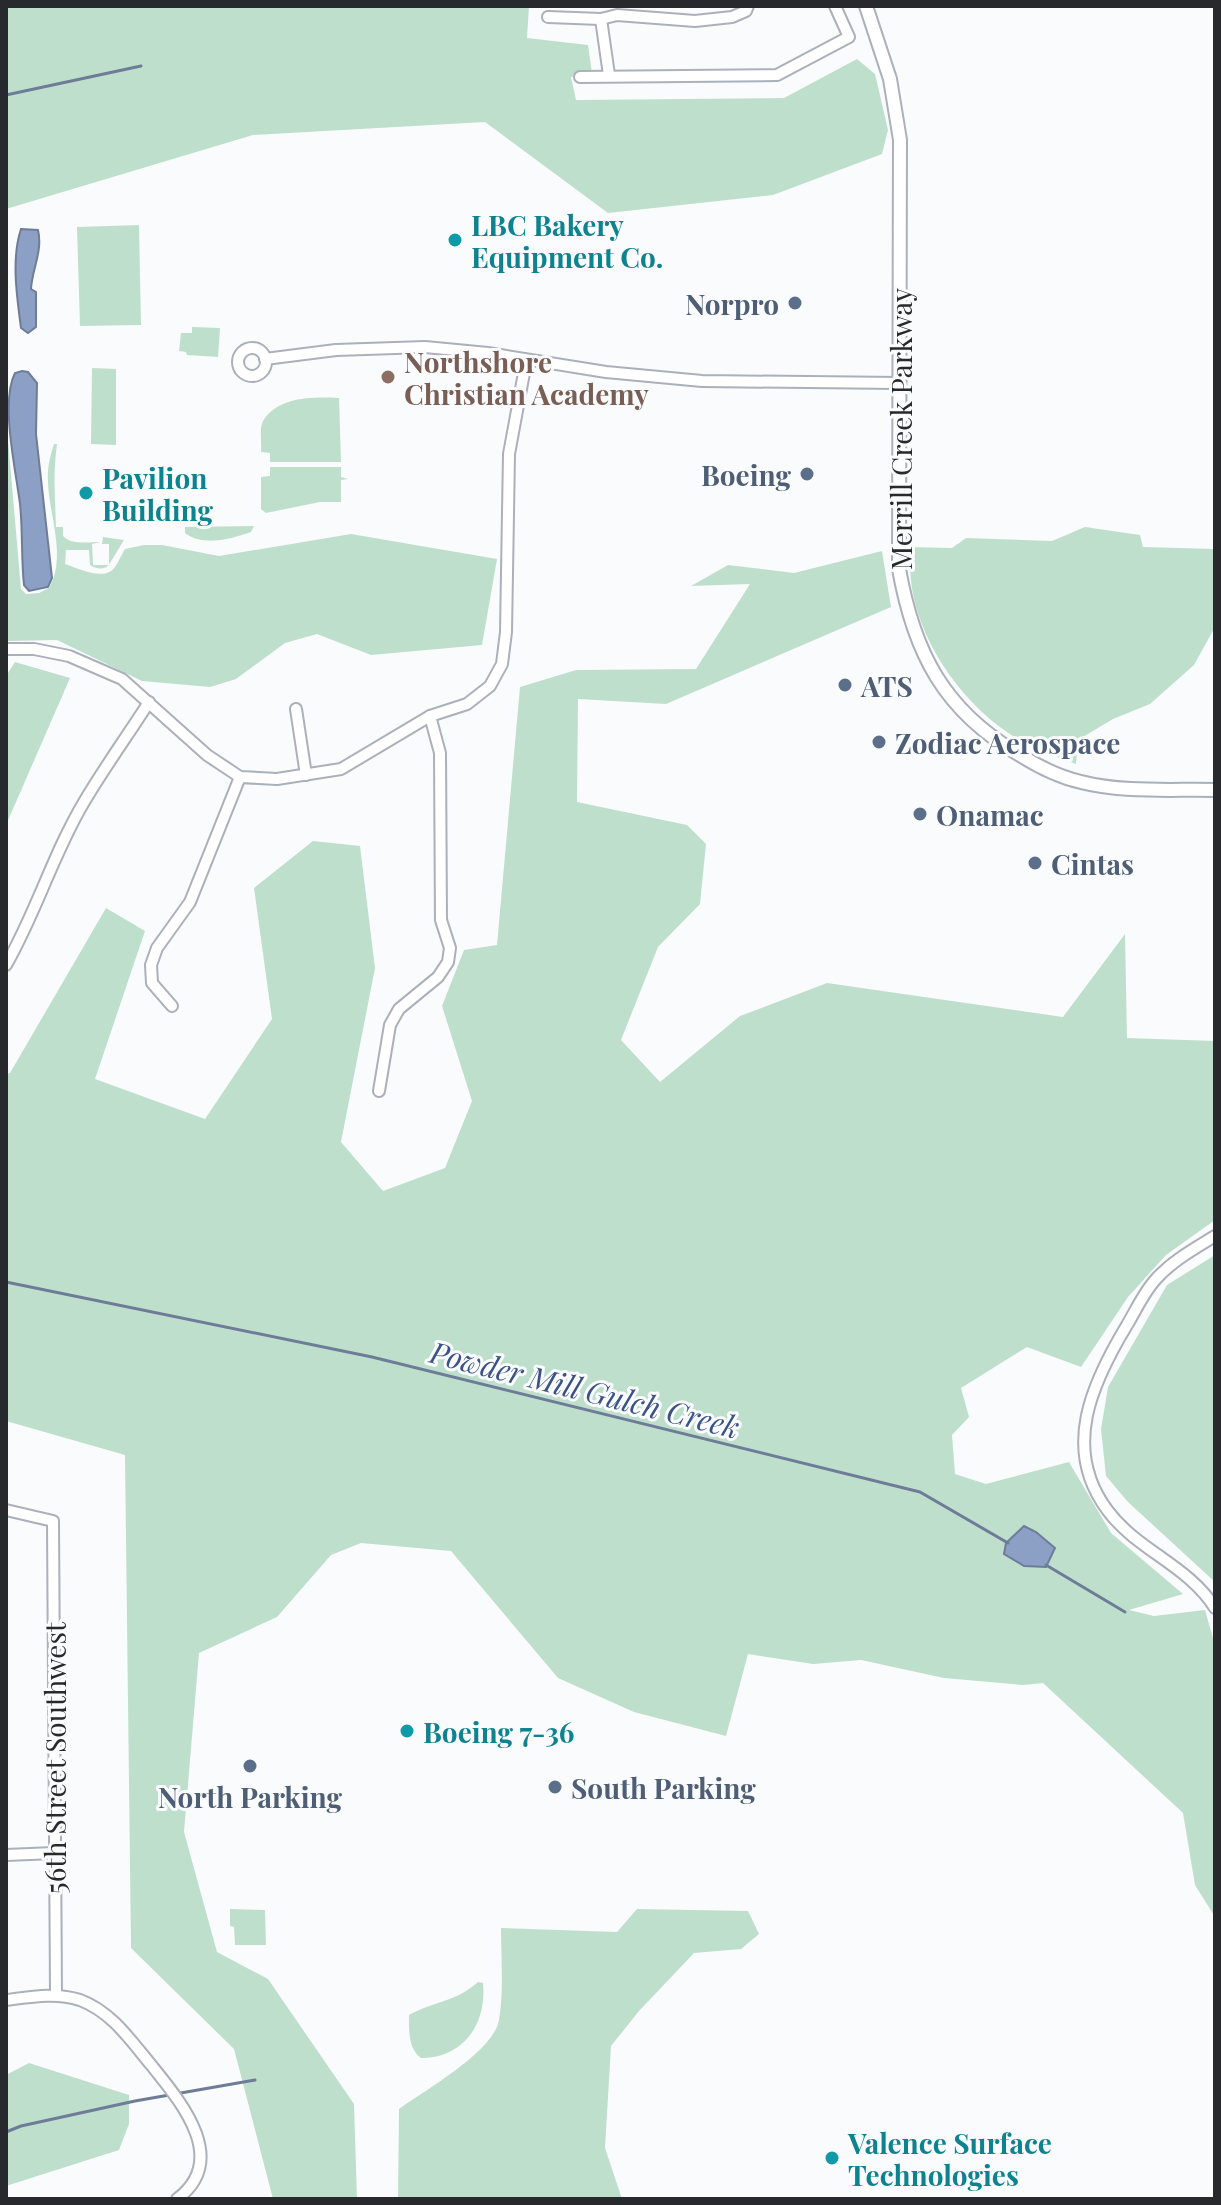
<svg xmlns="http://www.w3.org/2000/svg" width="1221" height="2205" font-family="'Playfair Display',serif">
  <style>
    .green { fill: #bfdfcd }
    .water { fill: #8c9fc5; stroke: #6e7c97; stroke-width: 2 }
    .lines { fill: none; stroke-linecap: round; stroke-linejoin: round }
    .stream { stroke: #6e7c97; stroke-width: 3 }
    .minor-casing { stroke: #abb0ba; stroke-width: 14 }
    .tertiary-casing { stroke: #abb0ba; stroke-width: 16 }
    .minor { stroke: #fff; stroke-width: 10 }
    .tertiary { stroke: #fff; stroke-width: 12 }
    .culture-dot { fill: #0f9aa8; stroke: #fafbfd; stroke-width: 3 }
    .service-dot { fill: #5c6f8a; stroke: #fafbfd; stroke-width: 3 }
    .education-dot { fill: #8d6e63; stroke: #fafbfd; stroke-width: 3 }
    .labels { text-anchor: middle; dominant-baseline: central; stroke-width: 6; stroke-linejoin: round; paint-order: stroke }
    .culture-label { font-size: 28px; font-weight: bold; fill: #0d838f; stroke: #fafbfd; text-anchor: start }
    .service-label { font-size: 28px; font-weight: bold; fill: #4e5e75; stroke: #fafbfd; text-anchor: start }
    .education-label { font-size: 28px; font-weight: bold; fill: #785e54; stroke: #fafbfd; text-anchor: start }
    .street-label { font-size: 28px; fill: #27292d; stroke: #fafbfd }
    .water-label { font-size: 30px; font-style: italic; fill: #3a5285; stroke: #fafbfd }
  </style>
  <rect width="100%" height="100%" fill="#fafbfd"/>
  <g class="green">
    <path d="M6,6H529L527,38L588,45L592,73L571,77L576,100L784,98L857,59L875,74L888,130L882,154L773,195L608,213L485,122L253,135L6,209Z"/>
    <path d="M139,225L141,325L80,326L77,227Z"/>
    <path d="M192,327L220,328L218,357L187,355L186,352L179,351L181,333H192Z"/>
    <path d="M92,368L116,369V445L91,444Z"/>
    <path d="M339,398L341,462H270V453L261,452C262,444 259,428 263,421C279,396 313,397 339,398Z"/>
    <path d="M6,417L21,589L26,594L39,593L49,588C67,556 49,516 48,482C47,469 50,456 54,444H57C53,474 55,496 56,527H63V536C71,545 87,542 100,542L92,544L93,565H109V544H102L103,537L124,540L110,563C106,570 97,570 90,565L89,550H66L65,564C77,568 99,579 111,571C117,567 121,555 125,549L144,545H162L219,556L351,534L497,559L482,645L371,655L317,634L285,643L236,679L210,687L142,681L57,640L6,641Z"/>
    <path d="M270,467H341V477L348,479L341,480V502H320L266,513L261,509V477L270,476Z"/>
    <path d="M254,526L251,532C231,539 203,547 185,533V527Z"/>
    <path d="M1085,527L1140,535L1143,547L1215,549V627L1194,665L1150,704L1113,719L1078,740L1076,764C1061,758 1045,754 1030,746C973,717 923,653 912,589C910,575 910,561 908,547L952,548L966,538L1052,541Z"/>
    <path d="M882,551L891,607L666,704L578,699L577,802L687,825L706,844L700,904L658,947L621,1040L660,1082L740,1016L827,983L1063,1017L1125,934L1127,1038L1215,1041V1220L1166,1255L1128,1297L1081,1367L1027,1347L961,1388L969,1417L952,1435L955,1474L986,1484L1069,1462L1111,1533L1183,1594L1129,1610L1154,1616L1205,1610L1215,1645V1917L1195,1885L1183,1813L1043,1683L1023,1685L944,1678L861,1660L813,1664L748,1654L726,1736L634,1712L558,1678L451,1551L361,1543L331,1555L277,1617L199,1653L184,1832L217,1952L268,1979L354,2104L357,2199H273L234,2049L131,1948L125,1455L6,1421V1074L10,1073L106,908L145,931L95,1079L205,1119L272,1019L254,888L313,841L360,846L375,968L341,1142L383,1191L445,1168L472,1101L442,1006L464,950L497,945L520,687L576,670L696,669L750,584L691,586L728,565L794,573Z"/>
    <path d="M15,662L70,678L6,825V676Z"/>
    <path d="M1215,1255V1582L1128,1502L1106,1476L1101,1429L1108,1387L1167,1285Z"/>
    <path d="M230,1909L265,1910L266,1945H235L234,1927L230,1926Z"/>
    <path d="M637,1909L748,1911L759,1934L741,1949L694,1953L639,2011L611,2046L605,2148L622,2199H398L399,2109C424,2091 494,2051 499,2020C504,1992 501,1956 501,1928L617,1932Z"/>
    <path d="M478,1982L483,1983C487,2023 464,2058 421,2058C408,2048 409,2031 409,2015C434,2001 456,2002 478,1982Z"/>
    <path d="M29,2063L129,2095V2124L119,2150L6,2186V2075Z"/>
  </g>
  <g class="water">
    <path d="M21,229L38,230C43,251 32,269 31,289L36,292V327L28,333L21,328C17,297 11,259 21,229Z"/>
    <path d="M22,371L28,372L37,383L36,434L52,578L48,587L29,591L24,585C21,558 23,531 20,504C16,471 0,402 15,373Z"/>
    <path d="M1024,1526L1036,1532L1055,1548L1046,1567L1024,1566L1004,1554L1006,1543Z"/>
  </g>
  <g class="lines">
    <g class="stream">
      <path d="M6,95L141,66"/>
      <path d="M6,1282L372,1357L920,1492L1008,1543"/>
      <path d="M1046,1565L1125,1612"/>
      <path d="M6,2132L21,2126L135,2101L255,2080"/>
    </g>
    <g class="minor-casing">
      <g id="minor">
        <path d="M548,17L601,19L617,15L695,21L732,17L746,11L748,6"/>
        <path d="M601,19L609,75"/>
        <path d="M580,77L777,75L849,37L835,6"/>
        <circle cx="252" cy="362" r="14"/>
        <path d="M265,359L336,350L425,347L488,353L606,372L702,381L899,383"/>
        <path d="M6,649H34L69,656L122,679L207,755L240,777L277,779L341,769L430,716L467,704L490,686L502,664L506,632L509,454L526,362"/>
        <path d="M296,709L306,775"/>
        <path d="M6,965C36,913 53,854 84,802C104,768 128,735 149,702"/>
        <path d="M172,1006L152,983L151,965L157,948L190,902L240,777"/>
        <path d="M379,1091L390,1025L399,1009L438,977L448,962L450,948L441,920L440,753L430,716"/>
        <path d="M1215,1236C1194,1249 1172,1261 1156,1279C1144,1292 1136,1310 1127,1325C1092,1383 1061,1449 1108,1511C1137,1550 1189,1566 1215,1608"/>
        <path d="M6,1510L53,1521L56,1995"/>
        <path d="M6,1855L54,1853"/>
        <path d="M6,2000C30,1997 56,1992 80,2000C112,2012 131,2041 152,2066C181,2102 230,2160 177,2199"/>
      </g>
    </g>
    <g class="tertiary-casing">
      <path id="tertiary" d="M866,6L890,79L900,140L899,569C914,653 944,711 1020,755C1039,767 1059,777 1081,782C1124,793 1171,789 1215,790"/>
    </g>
    <use href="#minor" class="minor"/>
    <use href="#tertiary" class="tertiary"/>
  </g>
  <g class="culture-dot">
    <circle cx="455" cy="240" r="8"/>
    <circle cx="86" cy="493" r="8"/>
    <circle cx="407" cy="1731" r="8"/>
    <circle cx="832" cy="2158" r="8"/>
  </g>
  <g class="service-dot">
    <circle cx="795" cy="303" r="8"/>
    <circle cx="807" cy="474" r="8"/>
    <circle cx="845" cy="685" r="8"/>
    <circle cx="879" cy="742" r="8"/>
    <circle cx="920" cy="814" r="8"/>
    <circle cx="1035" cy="863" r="8"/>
    <circle cx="250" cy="1766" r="8"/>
    <circle cx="555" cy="1787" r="8"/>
  </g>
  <circle class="education-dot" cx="388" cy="377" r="8"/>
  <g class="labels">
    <g class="culture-label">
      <text x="471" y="224">LBC Bakery<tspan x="471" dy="32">Equipment Co.</tspan></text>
      <text x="102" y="477">Pavilion<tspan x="102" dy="32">Building</tspan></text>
      <text x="423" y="1731">Boeing 7-36</text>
      <text x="848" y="2142">Valence Surface<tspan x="848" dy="32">Technologies</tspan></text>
    </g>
    <g class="service-label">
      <text x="779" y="303" text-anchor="end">Norpro</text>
      <text x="791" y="474" text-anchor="end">Boeing</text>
      <text x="861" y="685">ATS</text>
      <text x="895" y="742">Zodiac Aerospace</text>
      <text x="936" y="814">Onamac</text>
      <text x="1051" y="863">Cintas</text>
      <text x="571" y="1787">South Parking</text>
      <text x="250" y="1796" text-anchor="middle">North Parking</text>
    </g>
    <g class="education-label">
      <text x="404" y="361">Northshore<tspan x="404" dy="32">Christian Academy</tspan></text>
    </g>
    <g class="street-label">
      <text transform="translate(900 429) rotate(-90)">Merrill Creek Parkway</text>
      <text transform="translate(54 1758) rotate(-90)">56th Street Southwest</text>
    </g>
    <g class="water-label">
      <text transform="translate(585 1389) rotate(14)">Powder Mill Gulch Creek</text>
    </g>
  </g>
  <rect width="1221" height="2205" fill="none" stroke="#27292d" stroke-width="16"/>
</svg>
